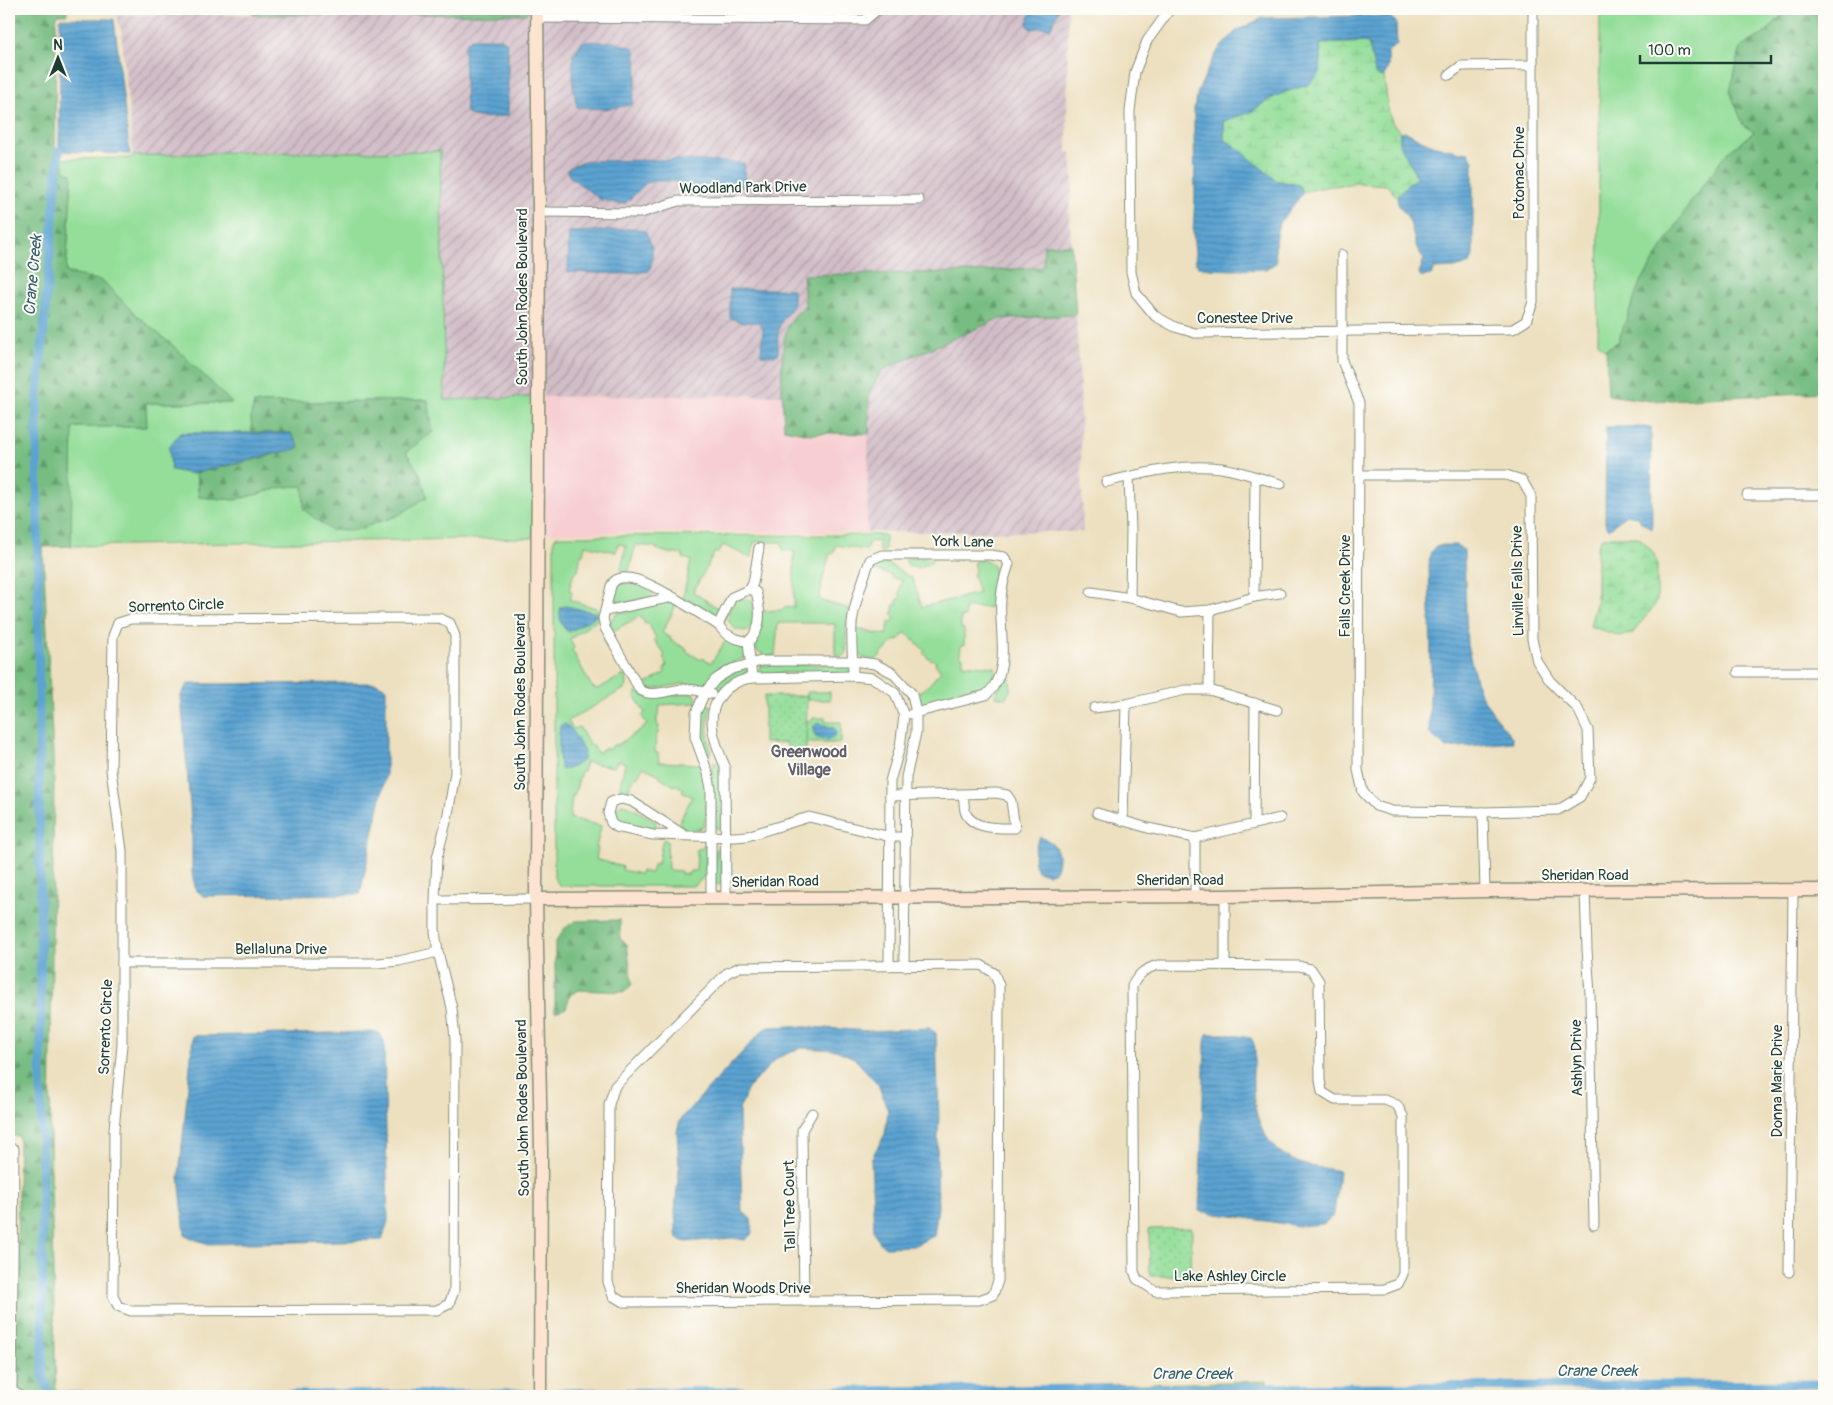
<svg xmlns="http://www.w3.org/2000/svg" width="1833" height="1405" font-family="Pangolin,sans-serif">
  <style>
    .built { fill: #f7cfd3 }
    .industrial { fill: url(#industrial-furrows); fill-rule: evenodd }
    .grass { fill: #94de9a; stroke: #5a8e67; fill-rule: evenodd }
    .forest { fill: url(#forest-firs); stroke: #4b7d5b }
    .wetland { fill: url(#wetland-marsh); stroke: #5a8e67 }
    .park { fill: url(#park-dots); stroke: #5a8e67 }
    .water { fill: url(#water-rules); stroke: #3d7083 }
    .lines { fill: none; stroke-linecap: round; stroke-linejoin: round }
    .canal { stroke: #5ba3d2; stroke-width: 9 }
    .street-casing { stroke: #868e7a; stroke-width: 11 }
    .secondary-casing { stroke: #868e7a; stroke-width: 15 }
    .street { stroke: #fff; stroke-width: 9 }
    .secondary { stroke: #fde4d1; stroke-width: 12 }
    .labels { text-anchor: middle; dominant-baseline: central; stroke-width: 4; stroke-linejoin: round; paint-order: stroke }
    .street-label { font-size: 15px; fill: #1f3d34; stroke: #fdfcf7 }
    .water-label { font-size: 16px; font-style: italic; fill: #34616b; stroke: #fdfcf7 }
    .neighbourhood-label { font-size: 16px; font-weight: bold; fill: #62606b; stroke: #fdfcf7 }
  </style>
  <defs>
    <pattern id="industrial-furrows" width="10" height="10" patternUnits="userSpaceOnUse" patternTransform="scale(1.25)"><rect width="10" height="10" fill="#d2bdc7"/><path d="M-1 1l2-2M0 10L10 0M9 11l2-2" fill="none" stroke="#aa9ba2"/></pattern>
    <pattern id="forest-firs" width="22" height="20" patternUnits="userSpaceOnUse" patternTransform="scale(1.25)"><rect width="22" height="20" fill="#77bd82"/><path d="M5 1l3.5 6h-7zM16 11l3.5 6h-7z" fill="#619b6b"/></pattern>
    <pattern id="wetland-marsh" width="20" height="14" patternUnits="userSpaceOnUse" patternTransform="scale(1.25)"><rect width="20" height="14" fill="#94de9a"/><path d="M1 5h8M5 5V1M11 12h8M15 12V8" fill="none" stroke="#7fbf85"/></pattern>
    <pattern id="park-dots" width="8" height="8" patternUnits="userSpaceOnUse" patternTransform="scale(1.25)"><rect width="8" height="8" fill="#94de9a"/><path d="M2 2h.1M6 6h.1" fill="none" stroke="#7fbf85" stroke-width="1.8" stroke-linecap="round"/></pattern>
    <pattern id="water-rules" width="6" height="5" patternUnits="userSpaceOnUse" patternTransform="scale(1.25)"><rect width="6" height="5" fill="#5ba3d2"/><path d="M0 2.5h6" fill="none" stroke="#4b86ab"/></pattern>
  </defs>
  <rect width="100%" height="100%" fill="#fdfcf7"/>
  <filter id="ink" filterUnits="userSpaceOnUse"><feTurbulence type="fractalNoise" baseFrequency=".02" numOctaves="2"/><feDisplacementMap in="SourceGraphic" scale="10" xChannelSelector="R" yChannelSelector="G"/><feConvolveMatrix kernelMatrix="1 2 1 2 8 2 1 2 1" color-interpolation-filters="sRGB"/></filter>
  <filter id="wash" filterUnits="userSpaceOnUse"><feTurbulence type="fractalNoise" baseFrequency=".0096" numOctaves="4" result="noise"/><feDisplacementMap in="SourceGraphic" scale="20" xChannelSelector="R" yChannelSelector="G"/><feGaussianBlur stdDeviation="1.12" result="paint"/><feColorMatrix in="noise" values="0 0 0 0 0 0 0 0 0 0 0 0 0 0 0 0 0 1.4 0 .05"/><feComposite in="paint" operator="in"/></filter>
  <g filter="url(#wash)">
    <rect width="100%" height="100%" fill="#ede0c0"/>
    <path class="built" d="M782,395L785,429L810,434L830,433L869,434L867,532L542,533L543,397Z"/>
    <g class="industrial">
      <path d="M530,9H532L534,397L445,400L439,151L268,153L249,152L133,156L121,28L119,27L117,16L102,15L526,14ZM464,46L508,52L507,115L466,113Z"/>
      <path d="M541,9H1033L1027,23L1050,29L1059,9H1068L1067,152H1071L1073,184L1069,209L1071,245H1044V267L972,272L806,305L790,321L783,343L782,395L543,397ZM583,42L636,55V87L632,105L573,86V55L577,48ZM676,160L744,163L689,189L674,181L646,183L626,203L601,200L569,176L588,161ZM633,228L620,274L621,230ZM793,289V306L784,316L778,333L779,347L761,355L763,329L759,322H741L730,290Z"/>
      <path d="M1076,315L1081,405H1080L1083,532H867L869,393L882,370L998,319Z"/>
    </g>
    <g class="grass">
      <path d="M1600,9H1788L1764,34L1741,48L1730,91L1754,132L1726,154L1691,202L1639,285L1618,342L1605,350L1598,342Z"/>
      <path d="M440,151L445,400L534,397L533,538L71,546L72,427H147L145,403H231L178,350L136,315L73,273H66L72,174L65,172L61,159L130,158L133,156L249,152L268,153ZM427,400L406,452L420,474L284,487L235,500L199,497L196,473L191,474L169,447L180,433H252L251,416L254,403Z"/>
      <path d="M885,535V551H879V542L870,541L866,550L836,545L833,554L830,553L821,586H822L819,600L850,609L846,626V653L843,656L835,655V624H825L824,623H778L775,656H766L757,651L753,640L761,630L762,611L782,610L783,608L794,607V551L783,550L782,542H754L752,556L751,558L723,545L718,553L715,552L693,592L721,610L715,616L683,598L691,560L683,558V555L673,553L672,554L656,549L657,547L636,545L628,573L626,575H623L621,569L626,546L618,543L616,552L585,545L583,554H581L578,571L574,572L569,590L572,591L570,600L596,608L598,610L600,618L570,639L574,648L572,650L592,687L597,689L622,676H625C628,680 627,684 626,688L568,721L573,729L579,727L590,745L592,744L598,753L606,748L607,750L615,744L616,746L647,725L642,716L645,713L635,697L636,692L654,697L690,693L695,695L697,699L695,703L660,705L659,715L657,716V725L659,726L658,734L656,735L655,752L658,753L659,762L701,764C708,775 711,820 701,828C692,831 683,831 679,822L692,797L682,791L684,789L675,784L674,786L660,777V775L643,767L637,777L635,776L625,796L621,795L619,791L625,763L618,760L614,767L586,762L583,771H581L574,796H572L570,818L601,826L596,848H598L596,859L623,867L622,870L640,874L641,871L651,873L654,863L658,864L662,842L664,839L667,841L668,870L681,871V874H689L690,871H696L697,849L703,848L706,842V874L697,884L692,886H560L554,878V540L557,536Z"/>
      <path d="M907,558L932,559L931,563L917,568L908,565L905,560Z"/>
      <path d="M877,560H881L912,578L922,607L979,593L973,574L975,573L974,562C1002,552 995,587 995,604L993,607L965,608V617H961V629H964V645L961,646L960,656L963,657V664L995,667C996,672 995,678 992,682C985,693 928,710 918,706L916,694L929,685L941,671L935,664L936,662L932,659L931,660L923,653L925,651L906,633L897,641L895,640L876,660C871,659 863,659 859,655C855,649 856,635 857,629L877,634V633L886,635L890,621L893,622L895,617L892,615L894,605H896L898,599H900L901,595L899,594L902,580L892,578V575L872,570V568Z"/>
      <path d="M624,583L637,584L653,590V595L651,597L623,603L615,599V589L618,585Z"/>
      <path d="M742,598L752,600C754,615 759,637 735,629L728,620L729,611L736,599Z"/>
      <path d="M667,601L676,603V605L662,633L671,638L670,640L687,649L686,651L701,660L703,658L711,663L728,637L744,642L746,654L744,658L723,667L703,685L682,684L655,689H644L643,686L665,673L664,669L667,666L663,657L665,655L654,640L656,638L648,623L645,624L640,616L613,631L610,623C613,615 617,612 626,612Z"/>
      <path d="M849,664L850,671L847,673H765L759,671L760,665Z"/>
      <path d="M747,666L748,675L720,691H713L711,689L725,675Z"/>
      <path d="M1005,677L1010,679C1011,687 1011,692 1005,698L995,696L996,693Z"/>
      <rect x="807" y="692" width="23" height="8"/>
      <path d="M707,703L711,706C707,722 706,734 711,750L710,754L705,753C698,734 697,724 704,704Z"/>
      <path d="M813,718H825V722H841V743H806L807,721H812Z"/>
      <path d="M715,762L722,768V827L718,829L714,827L711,767Z"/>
      <path d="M622,804L629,806L655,821L657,827L653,831L617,822L614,818V810Z"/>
      <path d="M717,848L722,851V883L720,885L716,884L715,882V851Z"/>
    </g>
    <g class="forest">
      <path d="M9,9H67V14H58L56,18L55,151L57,155L61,156L65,171L72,174L66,273L103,281L136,315L178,350L232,403H146L147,427H73L71,546L43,547L54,777L50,1137L56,1396H14L19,1136H9Z"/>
      <path d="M253,9H530L526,14L253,15Z"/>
      <path d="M1788,9H1824V392L1651,401L1608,395L1606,349L1618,342L1639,285L1691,202L1726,154L1754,132L1743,125L1730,91L1741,47L1764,34Z"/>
      <path d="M1044,245H1071L1076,315L998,319L882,370L869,393V434L830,433L810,434L784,429C783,401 777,347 790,322C793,316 801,310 805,305L803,275L972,272L1043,267Z"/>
      <path d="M428,400L433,432L406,452L420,474L427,497L397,516L356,530H330L304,510L303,486L284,487L235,500L199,497L196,473L270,456L291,433H252L251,416L254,403Z"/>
      <path d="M620,920V939L627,944L632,984L625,992L578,990L570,995L566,1008L555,1012V943L564,929L575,921Z"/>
      <path d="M1267,1381L1268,1396H988L989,1386L1062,1388V1386Z"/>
      <path d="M137,1394L392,1396H408H107Z"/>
    </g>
    <g class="wetland">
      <path d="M1365,42L1369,44L1371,53L1384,76L1388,109L1392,122L1400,132V144L1417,177L1399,194L1397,198L1387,185L1358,183L1325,187L1303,192L1299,185L1277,181L1224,139V121L1251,112L1268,100L1285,92L1310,84L1321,60L1320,44Z"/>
      <path d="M1602,537H1639L1653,552L1657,563V602L1632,634L1619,636L1590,626L1597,600V547Z"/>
    </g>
    <g class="park">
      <path d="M764,696H807L806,755H788L787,743H764Z"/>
      <path d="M1192,1228L1191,1276H1150L1149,1229Z"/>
    </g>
    <g class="water">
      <path d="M1033,9H1059L1050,29L1045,27L1030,29L1027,23Z"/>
      <path d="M1367,16L1390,17L1396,22L1397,45L1388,51C1388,62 1390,68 1383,77L1375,74L1369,44L1365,42L1320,44L1321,60L1320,73L1310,84L1285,92L1268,100L1251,112L1224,121V139L1240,150L1277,181L1299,185L1303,193L1279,223L1275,241L1276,263L1266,269L1233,270L1209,269L1199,267L1196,263L1193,233L1195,196L1194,133V108L1198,91L1211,63L1219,49L1236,31L1262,18Z"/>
      <path d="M60,18L114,19L130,154L59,151Z"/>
      <path d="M471,38H501L506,42L508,52V115C495,118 477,120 466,113L464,46Z"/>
      <path d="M582,42H614L634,48C639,66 636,87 632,105L604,109L577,107L573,86V55Z"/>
      <path d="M1405,131C1428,145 1442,149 1469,153L1473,161V256L1470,263L1455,268L1434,269L1431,275L1421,277L1419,273L1424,259C1412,246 1415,231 1407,216C1403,210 1395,205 1398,196C1401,189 1412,182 1417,177L1400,144V132Z"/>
      <path d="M676,160L744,163L745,185L736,189H689L674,181H657L646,183L626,203L619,204L601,200L569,176L568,169L574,165L588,161Z"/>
      <path d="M633,228L645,231C653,245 655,257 649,271L620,274L568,272L569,232L621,230Z"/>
      <path d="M730,289H793V306C786,314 779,323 778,334C777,341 779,347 778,354L774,356L761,355L763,329L759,322H741L730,318Z"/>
      <path d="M1606,427H1651L1652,529L1640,521L1636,516L1627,514L1609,529L1605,523Z"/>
      <path d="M180,433H291L299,448L191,474L171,470L169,447Z"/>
      <path d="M1443,545H1456L1464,550L1467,645L1479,692L1497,719L1512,737L1513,742L1447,748L1429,733L1431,664L1429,566C1430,553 1429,548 1443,545Z"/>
      <path d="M566,606L597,613L598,615L569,632C561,628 558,616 561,607Z"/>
      <path d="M376,683L386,688V774L360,894L204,896L196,890L192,874V831L181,696L187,684Z"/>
      <path d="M818,723L834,728L836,730V736C831,740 822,741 816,737L813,731V727Z"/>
      <path d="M565,724L572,730L584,752L583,760C576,765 570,771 561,769L560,766C559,755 557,735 561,725Z"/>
      <path d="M1040,837C1057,842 1062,855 1055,871L1048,874L1037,871C1032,862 1034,846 1040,837Z"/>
      <path d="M791,1026L871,1031L929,1028L936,1033L939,1117L937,1157L938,1208L934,1236L913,1246L886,1247L881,1244L874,1233L871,1159L885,1134L888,1111L878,1084L854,1058L836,1050L800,1048L777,1058L748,1088L739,1110L742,1211L751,1219L753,1233L745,1240L733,1238L685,1242L678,1239L676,1234L675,1210L679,1169L677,1132L679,1123L682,1117L763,1030L769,1027Z"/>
      <path d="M378,1032L384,1041L388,1221L382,1240L208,1244L185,1236L179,1176L193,1036Z"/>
      <path d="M1207,1034H1226L1251,1038C1258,1047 1254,1061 1253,1072C1251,1115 1263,1154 1309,1166C1319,1168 1329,1168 1339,1171L1334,1215L1323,1224L1299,1226L1199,1211L1205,1042Z"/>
    </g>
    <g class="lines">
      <g class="canal">
        <path d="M59,151L37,407L43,1377L51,1396L524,1394"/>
        <path d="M559,1393L1824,1384"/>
      </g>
    </g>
  </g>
  <g filter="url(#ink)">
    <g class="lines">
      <g class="street-casing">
        <g id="street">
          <path d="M1170,9L1147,41L1135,72L1130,111L1131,272L1136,293L1155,316L1175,327L1195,333L1513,329L1526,321L1533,302V9"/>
          <path d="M537,18L865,20L878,9"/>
          <path d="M1449,75L1461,66L1533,65"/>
          <path d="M539,212L641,213L678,201L919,200"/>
          <path d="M1342,255V361L1359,403L1358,770L1363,792L1376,806L1392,811L1483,812L1558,810L1580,797L1590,778L1588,730L1578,709L1550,681L1537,661L1532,639L1531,496L1522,480L1506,475H1359"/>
          <path d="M1129,477L1131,530L1130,598"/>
          <path d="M1106,482C1144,473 1181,463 1221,468C1241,471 1261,479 1281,484"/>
          <path d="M1747,495H1824"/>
          <path d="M750,589L753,583L759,548"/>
          <path d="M1091,592L1130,598L1181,612L1210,610L1254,597L1280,593"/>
          <path d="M1254,597L1255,478"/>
          <path d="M605,611L611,586C620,565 660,590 673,597"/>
          <path d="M718,625L732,597L750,589L756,592C761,610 762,630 748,642"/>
          <path d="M1738,672H1824"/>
          <path d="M853,676C853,658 851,642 852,624C854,603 863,580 870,560L882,555H990L1004,557L1009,564C1005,575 1002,586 1001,598C998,630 1013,672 986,695L911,714"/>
          <path d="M1209,690L1210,610"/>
          <path d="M711,694C702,691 693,689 683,689C669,690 653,698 640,690L605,628L603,618L605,611L673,597L718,625L725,633L734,638L748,642L752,678"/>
          <path d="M1094,708L1126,704L1185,690H1209L1277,710"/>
          <path d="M890,796L996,793L1007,795L1011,801L1015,828C1000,828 971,830 965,811C964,806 964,800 963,794"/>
          <path d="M1483,812L1485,891"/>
          <path d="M1097,813L1148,828L1195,838L1280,818"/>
          <path d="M1123,821L1126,704"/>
          <path d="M1254,824L1255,703"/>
          <path d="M684,835L631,801L621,799L611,802L608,813L611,823L616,827L653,835L735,837L747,836L809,817L891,837H906"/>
          <path d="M1195,838V896"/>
          <path d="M1585,891L1587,949L1590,995L1594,1225"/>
          <path d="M1225,896V965"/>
          <path d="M711,899V789L708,773L695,737L696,713L705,692L716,679L732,669L761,661H853L875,664L893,673L912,694L916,713V733L906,777L904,966"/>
          <path d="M726,899L725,766C713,739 702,710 728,688C736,682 742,679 752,678L853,676L873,678L895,693L904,716L900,747L890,781L889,966"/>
          <path d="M435,900V931L438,952L452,1008L455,1039L454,1291L449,1304L437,1310L131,1311L118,1306L113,1296L114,1129L122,1045V851L111,770L113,636L118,623L131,619L439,618L450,623L455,636V773L448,814L437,858L435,900L536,899"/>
          <path d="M122,963H378L399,961L438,952"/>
          <path d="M981,965L994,973L999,985L998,1281L993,1295L979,1300L623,1302L613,1296L608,1282L609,1104L615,1086L727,973L740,967Z"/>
          <path d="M1158,965L1299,966L1311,969L1319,981L1320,1080L1322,1092L1335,1100H1385L1397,1105L1403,1116V1274L1398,1284L1385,1289L1155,1291L1137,1279L1134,1271L1132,986C1139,973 1145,969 1158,965Z"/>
          <path d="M14,1149L12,1391L21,1396"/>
          <path d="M1789,1272L1793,890"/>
          <path d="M804,1301L802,1130L812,1113"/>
        </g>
      </g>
      <g class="secondary-casing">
        <g id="secondary">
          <path d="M537,9L539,212L536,899L541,1149L540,1396"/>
          <path d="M536,899L1225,896L1485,891L1824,890"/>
        </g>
      </g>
      <use href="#street" class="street"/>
      <use href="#secondary" class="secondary"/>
    </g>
  </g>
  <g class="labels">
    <g class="street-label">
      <text transform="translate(1519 173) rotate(-90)">Potomac Drive</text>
      <text transform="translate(743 188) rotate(-1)">Woodland Park Drive</text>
      <text transform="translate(522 297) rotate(-90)">South John Rodes Boulevard</text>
      <text x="1245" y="318">Conestee Drive</text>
      <text transform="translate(963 542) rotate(1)">York Lane</text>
      <text transform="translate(1518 581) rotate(-91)">Linville Falls Drive</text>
      <text transform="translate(1345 586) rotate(-90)">Falls Creek Drive</text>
      <text transform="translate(176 606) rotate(-2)">Sorrento Circle</text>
      <text transform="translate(520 702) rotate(-90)">South John Rodes Boulevard</text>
      <text x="1585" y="875">Sheridan Road</text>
      <text x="1180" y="880">Sheridan Road</text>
      <text transform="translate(775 882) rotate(-1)">Sheridan Road</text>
      <text x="281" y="949">Bellaluna Drive</text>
      <text transform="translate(106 1027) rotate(-88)">Sorrento Circle</text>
      <text transform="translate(1577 1058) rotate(-91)">Ashlyn Drive</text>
      <text transform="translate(1777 1081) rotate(-90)">Donna Marie Drive</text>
      <text transform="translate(523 1108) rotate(-91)">South John Rodes Boulevard</text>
      <text transform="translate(790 1206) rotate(-91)">Tall Tree Court</text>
      <text x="1230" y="1276">Lake Ashley Circle</text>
      <text x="743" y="1288">Sheridan Woods Drive</text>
    </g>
    <g class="water-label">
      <text transform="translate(33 275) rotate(-85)">Crane Creek</text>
      <text x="1597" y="1371">Crane Creek</text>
      <text x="1192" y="1374">Crane Creek</text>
    </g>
    <g class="neighbourhood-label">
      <text x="809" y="752">Greenwood<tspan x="809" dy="18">Village</tspan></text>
    </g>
  </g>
  <rect width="1833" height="1405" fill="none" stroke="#fdfcf7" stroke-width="30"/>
  <g transform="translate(58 58)" stroke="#fdfcf7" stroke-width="4" paint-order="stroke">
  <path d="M0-4L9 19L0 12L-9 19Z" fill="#1f3d34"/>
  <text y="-8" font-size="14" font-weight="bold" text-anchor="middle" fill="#1f3d34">N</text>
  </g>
  <path d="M1640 55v8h131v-8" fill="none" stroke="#1f3d34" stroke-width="2.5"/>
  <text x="1648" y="55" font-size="15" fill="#1f3d34" stroke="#fdfcf7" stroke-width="4" paint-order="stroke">100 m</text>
</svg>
